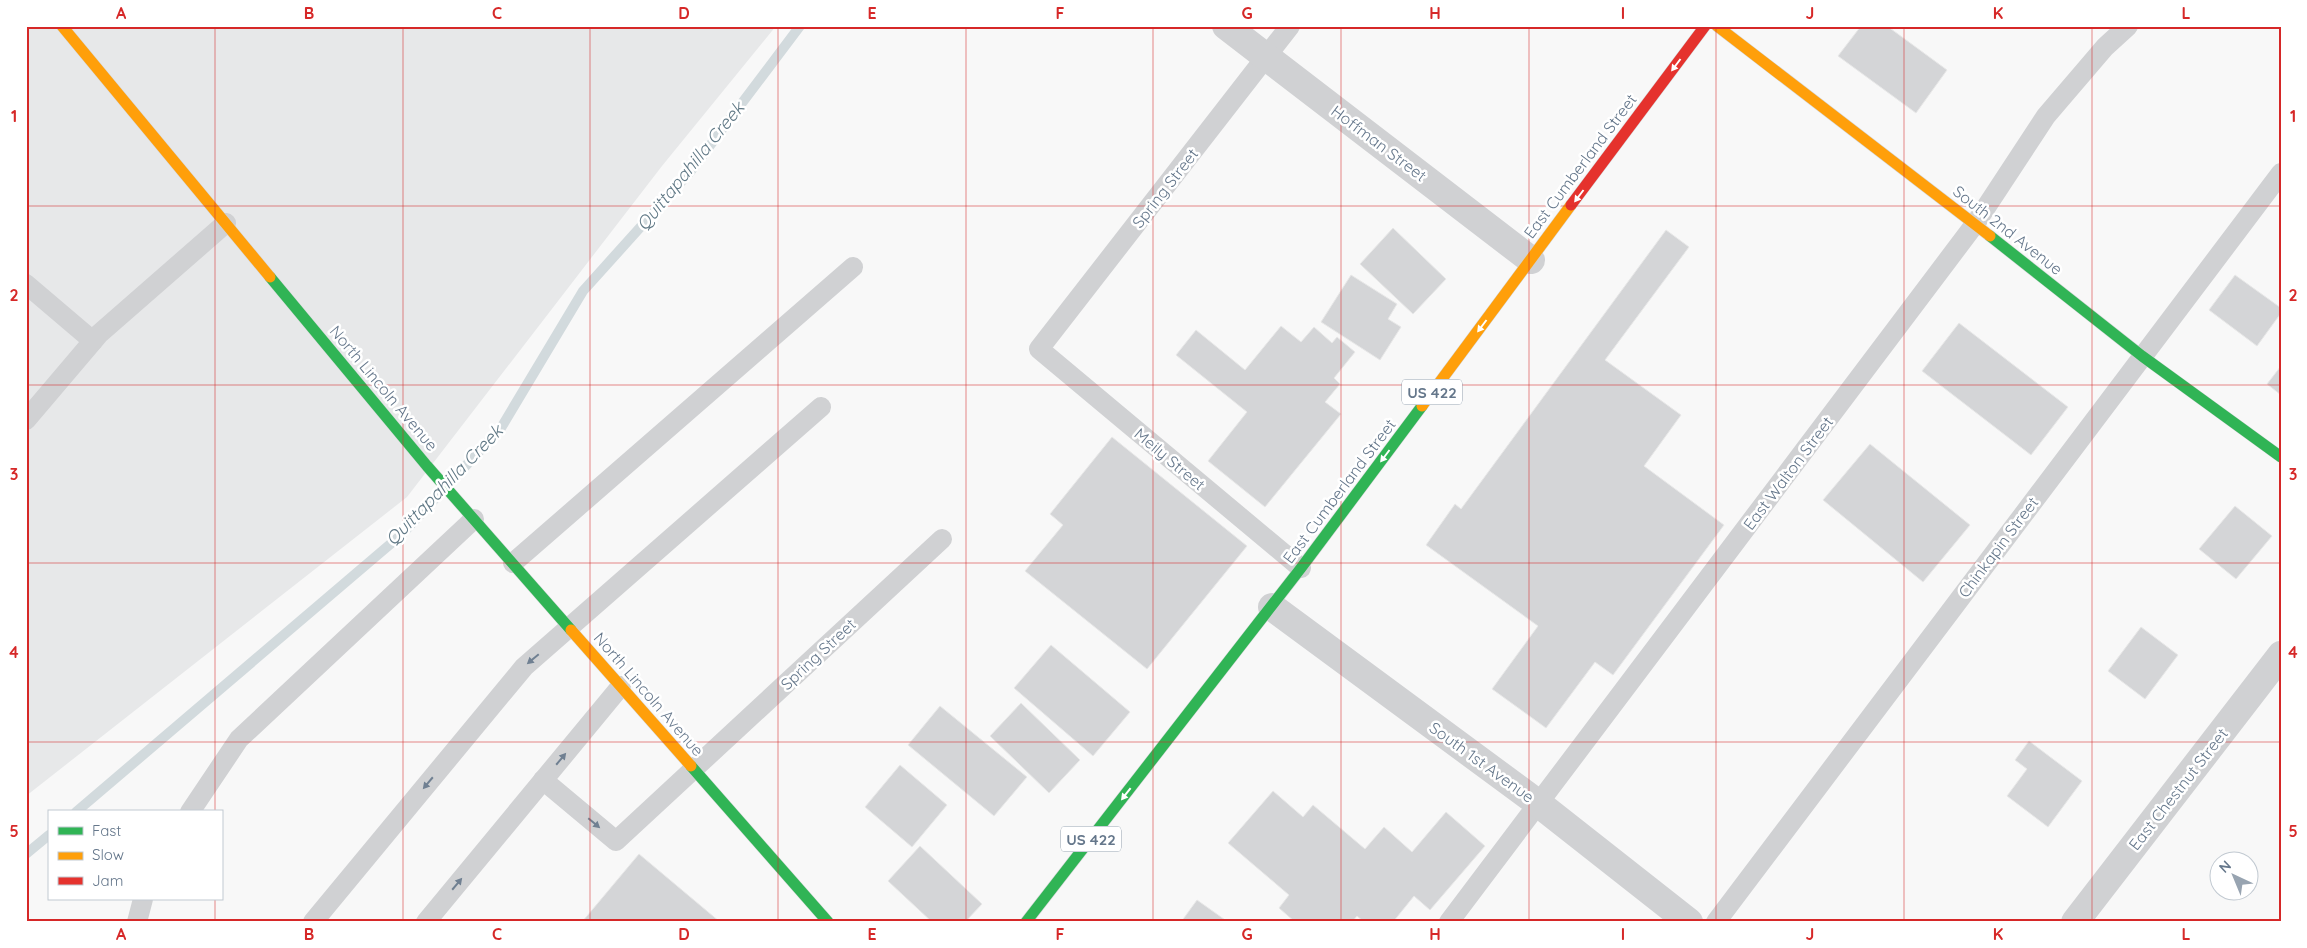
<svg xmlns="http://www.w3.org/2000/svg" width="2307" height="948" font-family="Quicksand,sans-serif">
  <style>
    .built { fill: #e7e8e9 }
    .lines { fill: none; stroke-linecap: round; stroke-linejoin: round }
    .stream { stroke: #d2dadd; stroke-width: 10 }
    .building { fill: #d4d5d7; stroke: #e8e8e8 }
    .fast-casing { stroke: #d3d5d7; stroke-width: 12 }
    .slow-casing { stroke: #d3d5d7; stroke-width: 12 }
    .jam-casing { stroke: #d3d5d7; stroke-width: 12 }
    .lane { stroke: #d0d1d3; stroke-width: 20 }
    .street { stroke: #d0d1d3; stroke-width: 28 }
    .fast { stroke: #30b455; stroke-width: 11 }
    .slow { stroke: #ff9f0a; stroke-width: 11 }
    .jam { stroke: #e5322d; stroke-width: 11 }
    .oneway { fill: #fff }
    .oneway2 { fill: #708092 }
    .grid { fill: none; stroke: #d62828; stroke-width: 1; stroke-opacity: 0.55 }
    .labels { text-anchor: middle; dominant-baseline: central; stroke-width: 5; stroke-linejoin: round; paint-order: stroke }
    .shield { fill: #fff; stroke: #93a0ae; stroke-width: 1 }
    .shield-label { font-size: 15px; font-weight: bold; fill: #65778b }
    .street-label { font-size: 16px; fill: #65778b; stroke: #fff }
    .water-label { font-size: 18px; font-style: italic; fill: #617986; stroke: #fff }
    .neatline { fill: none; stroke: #d62828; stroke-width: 2 }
    .grid-label { font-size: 16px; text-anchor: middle; font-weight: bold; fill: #d62828 }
  </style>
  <rect width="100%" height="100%" fill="#f8f8f8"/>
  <path class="built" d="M26,26H776L662,166L407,497L26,796Z"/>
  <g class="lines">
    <g class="stream">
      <path d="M76,812L401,535L501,428L583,291L690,172L800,26"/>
      <path d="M26,854L49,835"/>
    </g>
  </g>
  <g class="building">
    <path d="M1861,26H1887L1947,70L1916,113L1838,56Z"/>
    <path d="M1393,228L1446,279L1413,314L1360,264Z"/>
    <path d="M1666,230L1689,247L1605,360L1681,415L1644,466L1724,525L1613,675L1595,662L1546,728L1492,689L1538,626L1426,545L1455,504L1461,509Z"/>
    <path d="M1351,275L1397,304L1388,319L1401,327L1380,360L1321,322Z"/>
    <path d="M2235,275L2281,308V313L2257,346L2209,310Z"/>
    <path d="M1959,323L2068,407L2031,455L1922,371Z"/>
    <path d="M1281,326L1301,342L1314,327L1332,343L1337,337L1355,352L1334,378L1340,384L1325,402L1341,414L1265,507L1208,461L1247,412L1176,355L1196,330L1245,370Z"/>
    <path d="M2281,366V395L2267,384Z"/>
    <path d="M1112,437L1247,546L1147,669L1025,571L1063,525L1050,514Z"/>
    <path d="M1870,444L1970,525L1923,582L1823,500Z"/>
    <path d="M2235,506L2272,536L2236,579L2199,549Z"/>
    <path d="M2141,627L2178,655L2145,699L2108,671Z"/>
    <path d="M1051,645L1130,712L1093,756L1014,688Z"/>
    <path d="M1021,703L1080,760L1049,793L990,736Z"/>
    <path d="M940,706L1027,777L994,816L908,745Z"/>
    <path d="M2029,741L2082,781L2048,827L2007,796L2027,769L2015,760Z"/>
    <path d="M900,765L947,805L912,847L865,807Z"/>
    <path d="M1273,791L1303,817L1313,805L1365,849L1384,827L1412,852L1446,812L1485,846L1430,910L1414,896L1393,922H1364L1357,916L1352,922H1295L1279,908L1289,895L1228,843Z"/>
    <path d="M920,846L982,904L965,922H932L888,881Z"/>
    <path d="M639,854L720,922H582Z"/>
    <path d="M1197,900L1228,922H1181Z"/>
  </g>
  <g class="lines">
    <g class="fast-casing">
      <g id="fast">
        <path d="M1990,236L2142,356L2281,457"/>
        <path d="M270,277L427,466L571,630"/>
        <path d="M691,766L828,922"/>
        <path d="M1026,922L1301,568L1422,406"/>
      </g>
    </g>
    <g class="slow-casing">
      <g id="slow">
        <path d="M62,26L270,277"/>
        <path d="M1717,26L1990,236"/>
        <path d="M1422,406L1571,205"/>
        <path d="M571,630L691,766"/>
      </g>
    </g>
    <g class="jam-casing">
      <path id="jam" d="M1571,205L1705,26"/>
    </g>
    <g class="lane">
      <path d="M1290,26L1039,349L1301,568"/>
      <path d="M26,284L93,341"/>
      <path d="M26,420L99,334L226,223"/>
      <path d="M513,563L853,267"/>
      <path d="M543,780L616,841L942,539"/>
      <path d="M190,812L239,739L474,519"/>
      <path d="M137,922L143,899"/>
      <path d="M313,922L524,667L821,407"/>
      <path d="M426,922L621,686"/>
      <path d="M1449,922L1975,224L2046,116L2105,47L2128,26"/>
      <path d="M1716,922L2281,173"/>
    </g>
    <g class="street">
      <path d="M1226,26L1531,260"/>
      <path d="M1272,607L1539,804L1689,922"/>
      <path d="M2075,922L2281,655"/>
    </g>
    <use href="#fast" class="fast"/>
    <use href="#slow" class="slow"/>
    <use href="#jam" class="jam"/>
  </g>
  <defs><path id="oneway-solid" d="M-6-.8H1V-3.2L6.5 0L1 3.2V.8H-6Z" transform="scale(1.25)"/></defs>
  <g class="oneway">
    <use href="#oneway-solid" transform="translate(1676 65) rotate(127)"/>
    <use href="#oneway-solid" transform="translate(1579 196) rotate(127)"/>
    <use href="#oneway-solid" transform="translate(1482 326) rotate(127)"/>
    <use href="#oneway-solid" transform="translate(1385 456) rotate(127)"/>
    <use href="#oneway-solid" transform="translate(1126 794) rotate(128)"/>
  </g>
  <g class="oneway2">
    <use href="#oneway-solid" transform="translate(533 659) rotate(140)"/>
    <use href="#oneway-solid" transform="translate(561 759) rotate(-50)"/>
    <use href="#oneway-solid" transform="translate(428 783) rotate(130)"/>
    <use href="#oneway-solid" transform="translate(594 823) rotate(40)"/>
    <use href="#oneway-solid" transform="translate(457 884) rotate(-50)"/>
  </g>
  <path class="grid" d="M215,26V812M403,26V922M590,26V922M778,26V922M966,26V922M1153,26V922M1341,26V922M1529,26V922M1716,26V922M1904,26V922M2092,26V922M26,206H2281M26,385H2281M26,563H2281M26,742H2281M215,899V922"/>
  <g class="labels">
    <g class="shield">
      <rect x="1402" y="379.5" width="60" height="25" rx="4"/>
      <rect x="1061" y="826.5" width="60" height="25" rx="4"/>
    </g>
    <g class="shield-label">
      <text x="1432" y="392">US 422</text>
      <text x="1091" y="839">US 422</text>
    </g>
    <g class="street-label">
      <text transform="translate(1379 143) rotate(37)">Hoffman Street</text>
      <text transform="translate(1580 166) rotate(-53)">East Cumberland Street</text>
      <text transform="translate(1165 188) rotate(-52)">Spring Street</text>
      <text transform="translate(2008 230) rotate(38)">South 2nd Avenue</text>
      <text transform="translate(384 388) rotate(50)">North Lincoln Avenue</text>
      <text transform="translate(1170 459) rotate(40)">Meily Street</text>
      <text transform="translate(1788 473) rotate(-53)">East Walton Street</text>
      <text transform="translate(1339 491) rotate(-53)">East Cumberland Street</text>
      <text transform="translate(1998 547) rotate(-53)">Chinkapin Street</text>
      <text transform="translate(818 654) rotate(-43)">Spring Street</text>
      <text transform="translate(649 694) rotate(49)">North Lincoln Avenue</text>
      <text transform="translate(1482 762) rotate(36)">South 1st Avenue</text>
      <text transform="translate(2178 789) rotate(-52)">East Chestnut Street</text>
    </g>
    <g class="water-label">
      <text transform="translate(690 166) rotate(-51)">Quittapahilla Creek</text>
      <text transform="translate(444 485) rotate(-46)">Quittapahilla Creek</text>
    </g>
  </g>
  <rect width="2307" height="948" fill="none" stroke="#ffffff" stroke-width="55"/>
  <rect x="48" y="810" width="175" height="90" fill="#ffffff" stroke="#c1c9d1"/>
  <rect x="58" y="827" width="25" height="8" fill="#30b455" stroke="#c1c9d1"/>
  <text x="92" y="836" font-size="15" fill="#65778b">Fast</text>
  <rect x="58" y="852" width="25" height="8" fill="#ff9f0a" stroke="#c1c9d1"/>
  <text x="92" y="860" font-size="15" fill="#65778b">Slow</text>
  <rect x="58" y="877" width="25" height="8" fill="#e5322d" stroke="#c1c9d1"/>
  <text x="92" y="886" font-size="15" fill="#65778b">Jam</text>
  <g transform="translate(2234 876) rotate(316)"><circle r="24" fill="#ffffff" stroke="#c1c9d1"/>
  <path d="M0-4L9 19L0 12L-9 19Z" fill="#98a4b1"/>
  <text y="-8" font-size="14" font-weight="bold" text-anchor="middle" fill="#65778b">N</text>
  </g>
  <rect x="28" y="28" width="2252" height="892" class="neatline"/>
  <g class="grid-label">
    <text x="121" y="19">A</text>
    <text x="309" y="19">B</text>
    <text x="497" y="19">C</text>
    <text x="684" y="19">D</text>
    <text x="872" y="19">E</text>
    <text x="1060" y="19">F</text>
    <text x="1247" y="19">G</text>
    <text x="1435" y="19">H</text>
    <text x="1623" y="19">I</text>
    <text x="1810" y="19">J</text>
    <text x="1998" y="19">K</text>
    <text x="2186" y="19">L</text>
    <text x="14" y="122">1</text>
    <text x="2293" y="122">1</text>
    <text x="14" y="301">2</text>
    <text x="2293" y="301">2</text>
    <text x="14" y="480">3</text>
    <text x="2293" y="480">3</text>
    <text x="14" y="658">4</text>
    <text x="2293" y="658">4</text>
    <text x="14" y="837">5</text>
    <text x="2293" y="837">5</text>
    <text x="121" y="940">A</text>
    <text x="309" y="940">B</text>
    <text x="497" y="940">C</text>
    <text x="684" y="940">D</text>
    <text x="872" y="940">E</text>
    <text x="1060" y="940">F</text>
    <text x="1247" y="940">G</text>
    <text x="1435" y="940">H</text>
    <text x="1623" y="940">I</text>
    <text x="1810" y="940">J</text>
    <text x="1998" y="940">K</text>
    <text x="2186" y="940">L</text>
  </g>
</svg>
